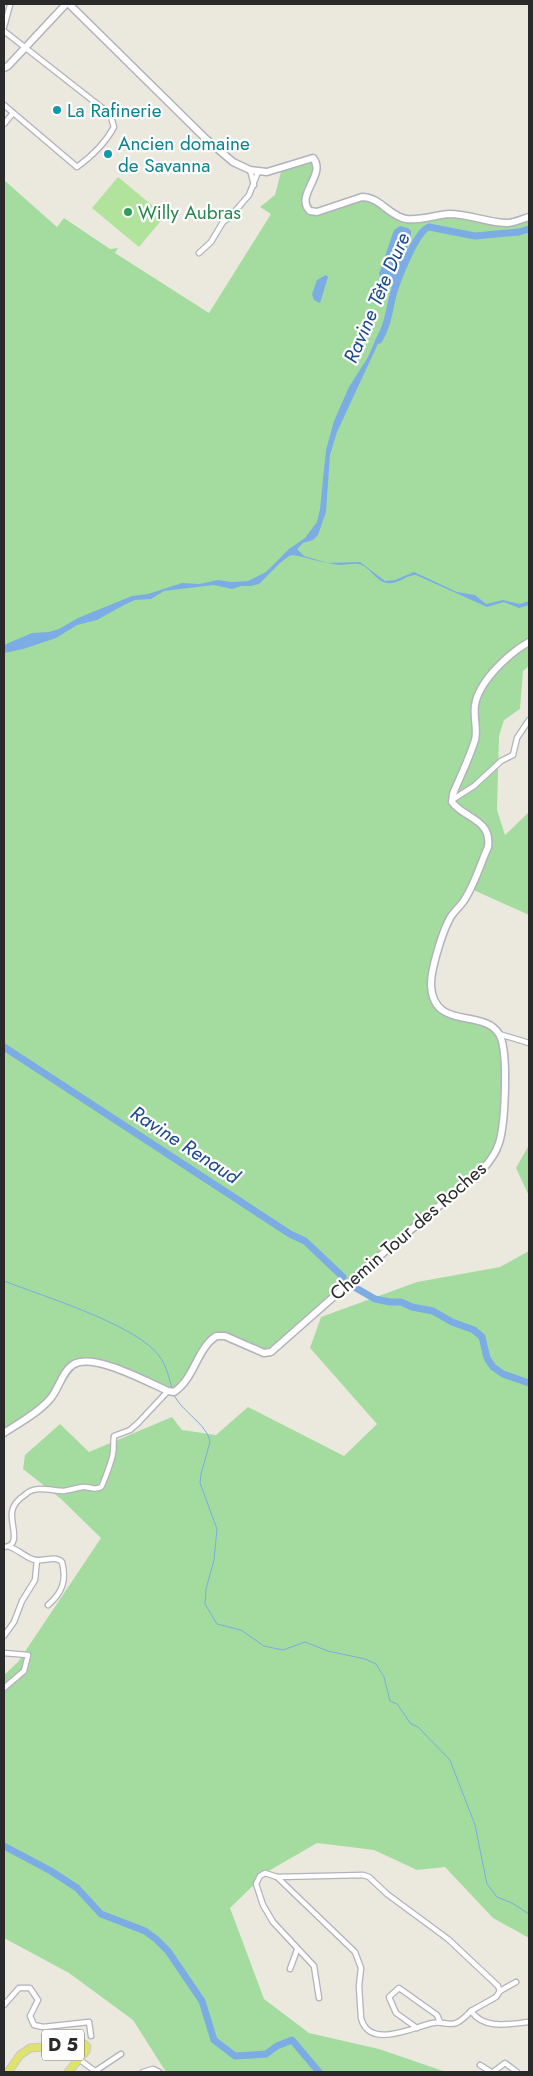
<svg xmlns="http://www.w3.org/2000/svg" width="533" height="2076" font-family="Jost,sans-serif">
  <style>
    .green { fill: #a4dca0 }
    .pitch { fill: #b2e39c }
    .water { fill: #7bace3 }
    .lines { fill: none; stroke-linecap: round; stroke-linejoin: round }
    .stream { stroke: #7bace3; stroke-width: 1 }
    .river { stroke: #7bace3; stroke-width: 7 }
    .street-casing { stroke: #b2b1bd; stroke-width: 7 }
    .secondary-casing { stroke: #b2b1bd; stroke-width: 9 }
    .primary-casing { stroke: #c8c8c8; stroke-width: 9 }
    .street { stroke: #fff; stroke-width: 4.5 }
    .secondary { stroke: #fff; stroke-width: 6 }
    .primary { stroke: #e0e36b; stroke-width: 7 }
    .culture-dot { fill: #0f9aa8; stroke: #fff; stroke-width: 2 }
    .leisure-dot { fill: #2e9e5b; stroke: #fff; stroke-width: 2 }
    .labels { text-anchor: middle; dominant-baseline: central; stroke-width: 4.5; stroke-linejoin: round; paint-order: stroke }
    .shield { fill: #fff; stroke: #6a6a6a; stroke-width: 1 }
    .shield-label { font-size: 18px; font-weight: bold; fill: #2a2a2a }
    .culture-label { font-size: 19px; fill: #0d838f; stroke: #fff; text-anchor: start }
    .leisure-label { font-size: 19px; fill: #27864d; stroke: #fff; text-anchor: start }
    .street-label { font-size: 19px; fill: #2a2a2a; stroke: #fff }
    .water-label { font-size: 20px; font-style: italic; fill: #1a488f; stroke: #fff }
  </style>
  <rect width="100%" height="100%" fill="#ebe9de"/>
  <g class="green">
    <path d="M307,158L317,162L307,199L310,211L362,197L408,219L450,214L499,222L529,217V666L523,671L520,709L504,720L499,736L497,810L505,835L529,812V915L469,888L448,921L431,986L440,1008L491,1026L503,1045L504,1112L493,1157L271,1352L216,1336L174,1392L102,1364H75L52,1397L4,1433V180L57,227L64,218L110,249L118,248L115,253L209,313L271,214L260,207L275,195L282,168Z"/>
    <path d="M529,1145V1196L516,1168Z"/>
    <path d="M529,1251V1938L493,1918L445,1867L417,1870L374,1850L317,1843L267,1872L230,1908L264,1999L309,2033L379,2049L446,2072H166L133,2020L69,1973L4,1938V1675L18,1662L101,1538L61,1499L23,1469L25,1455L60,1424L89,1452L172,1417L182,1430L216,1435L248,1407L344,1456L377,1424L310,1348L321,1317L417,1282L500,1267Z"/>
  </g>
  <path class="pitch" d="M118,177L165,216L139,247L92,208Z"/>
  <g class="water">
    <path d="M400,226L408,228L411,231V237L397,277L395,281L389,283L381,279L379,274L394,230Z"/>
    <path d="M326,275L328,277L320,303L314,300L312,294L317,280Z"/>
    <path d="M383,333L337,432L330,455L326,512L318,535L313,540L303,543L297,549L304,556L328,563L360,562L385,581L395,580L414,572L457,592L475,595L486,604L503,600L520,604L529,601V605L519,608L504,602L487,607L416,575C406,575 397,585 387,583C375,581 370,566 358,564C352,563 345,565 339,565C323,563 309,558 293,555L289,556L280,563L259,584L251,586H241L232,589L214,585L164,591L151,599L135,600L124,605L97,620L77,625L56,638L23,649L4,653V645L32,633L49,632L59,629L78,618L132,596L148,594L182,583L199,584L218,580L231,582L248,581L266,572L289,549L305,538L317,522L320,509L326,450L334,421L349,387L368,357L376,339Z"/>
  </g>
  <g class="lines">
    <g class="stream">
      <path d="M4,1281C45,1297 125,1321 155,1351C165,1361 169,1376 172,1389"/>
      <path d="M174,1395C183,1413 207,1424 210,1442L201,1474L200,1483L217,1529L214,1560L206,1589L205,1604L217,1624L241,1630L264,1646L283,1650L305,1642L328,1651L365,1659L376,1664L384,1677L390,1701L397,1704L411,1724L418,1727L450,1760L475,1825L487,1884L497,1897L512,1903L529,1914"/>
    </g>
    <g class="river">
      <path d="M379,340C388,325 389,311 393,295C397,281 416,231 429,227L475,236L519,232L529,229"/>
      <path d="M4,1047L290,1234L305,1241L343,1277"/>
      <path d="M356,1288L375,1299L390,1302H401L412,1307L433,1311L452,1322L474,1330L482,1337L487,1358L493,1367L503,1374L529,1383"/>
      <path d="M4,1846L51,1871L77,1888L101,1914L145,1931L156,1939L168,1951L202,2001L214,2040L235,2056L266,2054L277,2046L292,2040L319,2072"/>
    </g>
    <g class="street-casing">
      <g id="street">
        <path d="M4,27L10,5"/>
        <path d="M4,31L110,114L114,127C105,144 92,156 77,167L4,105"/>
        <path d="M4,124L13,113"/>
        <path d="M250,170L254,185"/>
        <path d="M199,253L211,242L223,222L230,217L249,195L258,172"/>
        <path d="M452,800L474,786L501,761L513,755L517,738L529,720"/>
        <path d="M499,1034L529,1043"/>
        <path d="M4,1547C22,1546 10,1524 12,1512C13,1504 20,1498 26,1494C35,1485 52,1491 64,1491C70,1490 76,1488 83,1487C90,1486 93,1491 101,1487C103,1485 113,1457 113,1453C114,1447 113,1442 114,1436L130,1430L138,1423L168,1391"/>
        <path d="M10,1547C19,1550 26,1558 35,1560C44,1562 55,1555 62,1562C67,1581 62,1593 48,1605"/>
        <path d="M4,1636L14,1622L22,1601L35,1580L37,1560"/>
        <path d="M4,1653L28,1655L24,1671L4,1688"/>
        <path d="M277,1877L363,1875L369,1877L387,1894L448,1939L498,1986L500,1991L496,1997L471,2011C484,2030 509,2024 529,2022"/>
        <path d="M290,1969L297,1950"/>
        <path d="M500,1991L516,1982"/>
        <path d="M319,1998L314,1966L273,1922L263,1905L256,1884L260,1876L265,1873L277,1877L355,1952L361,1968L359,1986L361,2018C369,2050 413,2027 433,2023C441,2021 450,2026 456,2023C462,2021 467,2015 471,2011"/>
        <path d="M4,2005L19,1988H30L38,2000L30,2016L34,2025L43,2027L89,2022L91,2036"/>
        <path d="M417,2028L396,2013L389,1997L399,1988L437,2015L440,2022"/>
        <path d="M80,2060L95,2071"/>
        <path d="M480,2065L491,2072"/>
        <path d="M94,2072L121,2054"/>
        <path d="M143,2072L153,2069L159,2072"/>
        <path d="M493,2072L505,2063L517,2072"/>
      </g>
    </g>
    <g class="secondary-casing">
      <g id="secondary">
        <path d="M69,4L205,138L233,162L250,170L267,172L313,158C327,174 294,196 310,211L317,212L362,197C380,197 389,216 406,219C419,221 436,215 449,214C470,214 489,223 507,223C514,223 522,219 529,217"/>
        <path d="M4,68L8,66L66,4"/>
        <path d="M4,1433C19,1423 38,1413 50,1399C59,1389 62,1371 74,1364C95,1353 147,1382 168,1391L174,1392C195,1378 196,1350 216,1336H225L264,1353L271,1352L382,1254L483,1169C490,1161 496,1153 499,1143C505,1124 509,1050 499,1034C483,1008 434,1031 431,986C430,972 442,933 449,920C452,913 458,909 463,902C474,886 480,865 488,847C492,819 463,818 452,802L453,794C460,777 469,759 475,740C478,729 473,717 475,705C479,681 509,653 529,642"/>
      </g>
    </g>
    <g class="primary-casing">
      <path id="primary" d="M8,2072L20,2055L30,2048L84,2044L87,2047L86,2051L68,2072"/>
    </g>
    <use href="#street" class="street"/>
    <use href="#secondary" class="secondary"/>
    <use href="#primary" class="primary"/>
  </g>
  <g class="culture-dot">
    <circle cx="57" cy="110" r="5"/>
    <circle cx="108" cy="154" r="5"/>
  </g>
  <circle class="leisure-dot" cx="128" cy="212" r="5"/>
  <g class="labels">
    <rect class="shield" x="42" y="2029.5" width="42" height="31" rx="4"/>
    <g class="shield-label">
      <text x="63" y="2045">D 5</text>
    </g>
    <g class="culture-label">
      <text x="67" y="110">La Rafinerie</text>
      <text x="118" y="143">Ancien domaine<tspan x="118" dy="22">de Savanna</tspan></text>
    </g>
    <g class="leisure-label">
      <text x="138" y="212">Willy Aubras</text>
    </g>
    <g class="street-label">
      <text transform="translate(408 1231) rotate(-41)">Chemin Tour des Roches</text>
    </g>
    <g class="water-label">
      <text transform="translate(377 298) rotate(-67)">Ravine Tête Dure</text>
      <text transform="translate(185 1145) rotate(33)">Ravine Renaud</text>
    </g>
  </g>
  <rect width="533" height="2076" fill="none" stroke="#2a2a2a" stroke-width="10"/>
</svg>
